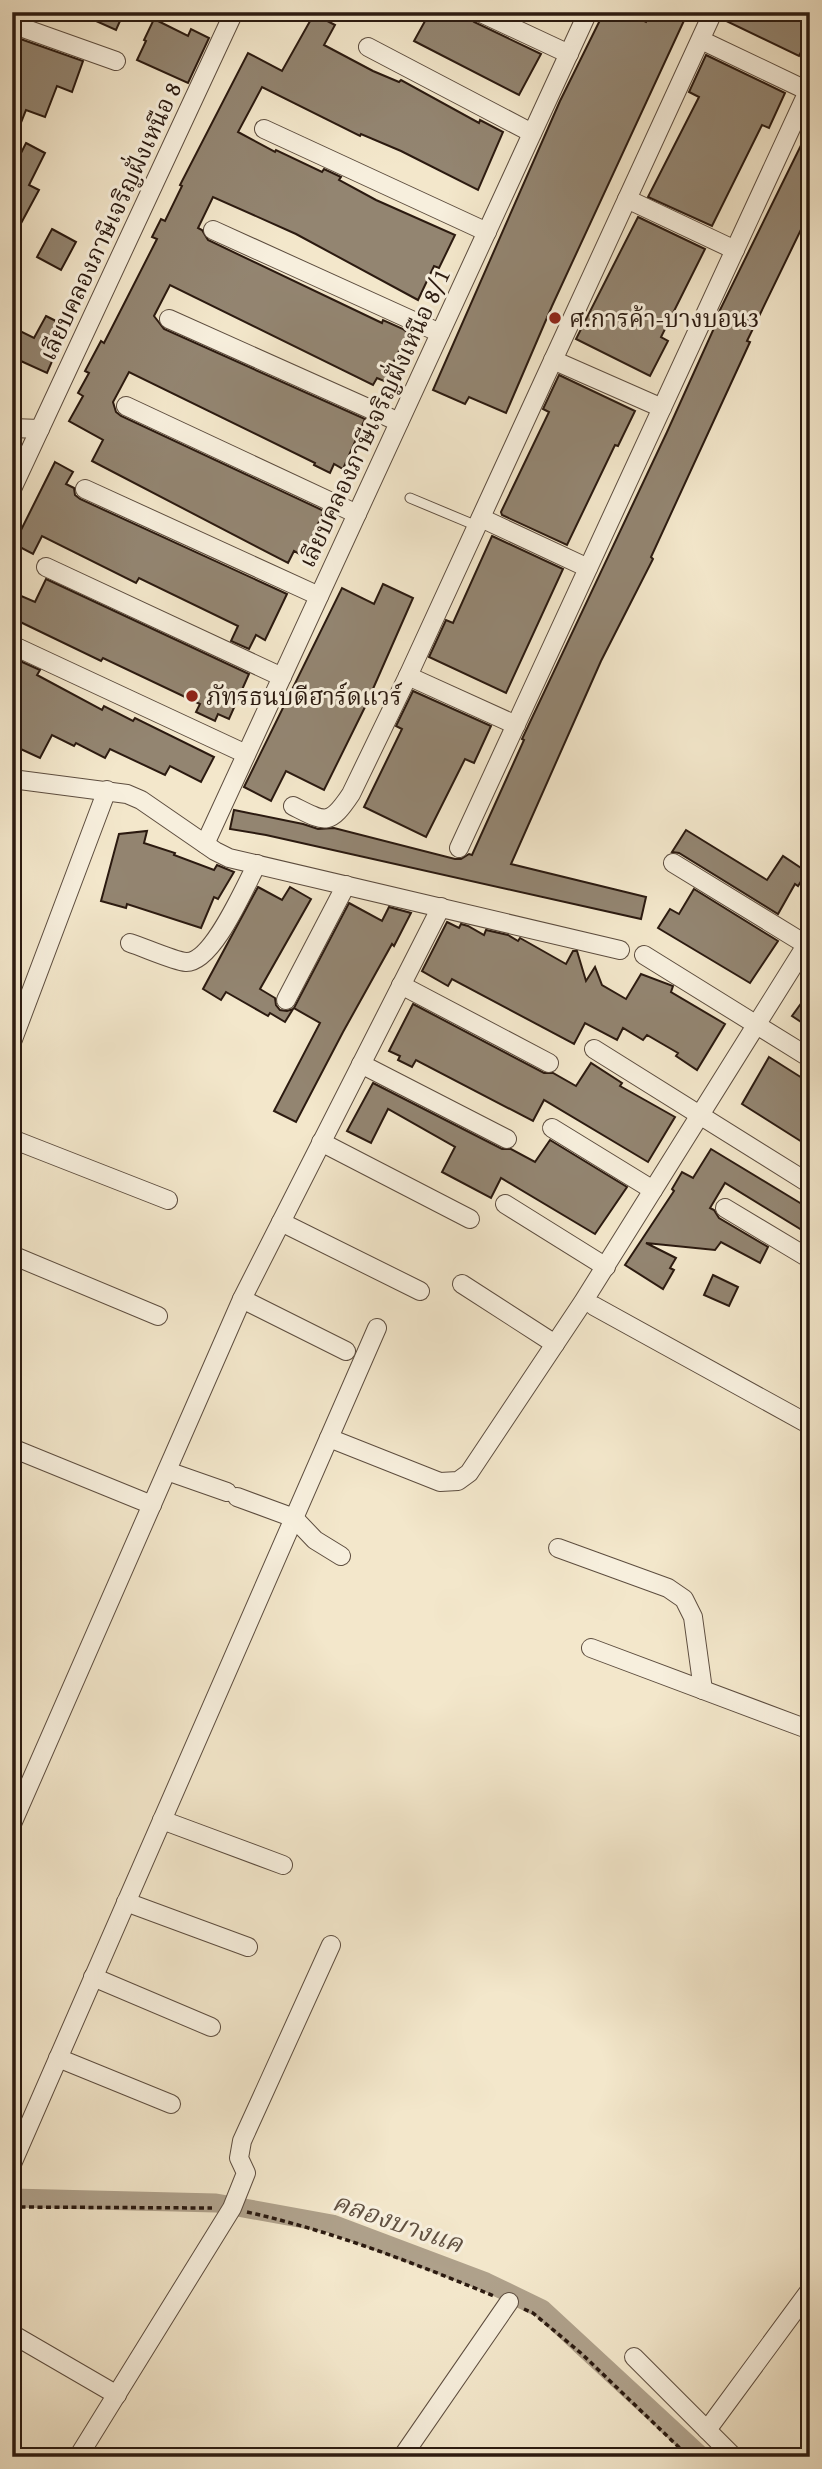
<svg xmlns="http://www.w3.org/2000/svg" width="822" height="2469" font-family="'Gentium Book Plus','Noto Serif Thai',serif">
  <style>
    .lines { fill: none; stroke-linecap: round; stroke-linejoin: round }
    .canal { stroke: #afa18b; stroke-width: 19 }
    .building { fill: #938571; stroke: #2b1a10; stroke-width: 2 }
    .lane-casing { stroke: #5d4d3f; stroke-width: 11 }
    .street-casing { stroke: #5d4d3f; stroke-width: 20 }
    .path { stroke: #2b1a10; stroke-width: 3.5; stroke-dasharray: 5 3.5; stroke-linecap: butt }
    .lane { stroke: #f7efdd; stroke-width: 9 }
    .street { stroke: #f7efdd; stroke-width: 18 }
    .poi-dot { fill: #8f2418; stroke: #f7efdd; stroke-width: 2.5 }
    .labels { text-anchor: middle; dominant-baseline: central; stroke-width: 6; stroke-linejoin: round; paint-order: stroke }
    .street-label { font-size: 24px; fill: #2b1a10; stroke: #f7efdd }
    .poi-label { font-size: 24px; fill: #2b1a10; stroke: #f7efdd; text-anchor: start }
    .water-label { font-size: 26px; font-style: italic; fill: #605041; stroke: #f7efdd }
  </style>
  <rect width="100%" height="100%" fill="#f3e7cb"/>
  <filter id="stains"><feTurbulence type="fractalNoise" baseFrequency=".00286" numOctaves="4"/><feColorMatrix values="0 0 0 0 .2 0 0 0 0 .09 0 0 0 0 .02 0 0 0 .5 -.17"/></filter>
  <radialGradient id="worn" r=".72"><stop offset=".6" stop-color="#630" stop-opacity="0"/><stop offset="1" stop-color="#630" stop-opacity=".3"/></radialGradient>
  <g class="lines">
    <path class="canal" d="M12,2198L216,2203L332,2224L486,2282L542,2309L702,2457"/>
  </g>
  <g class="building">
    <path d="M76,12H124L116,30Z"/>
    <path d="M430,12H462L474,22L541,54L519,95L414,41Z"/>
    <path d="M604,12H626L646,22L651,12H688L552,306L506,413L469,397L465,404L433,390L560,101Z"/>
    <path d="M724,12H810V35L799,56L722,19Z"/>
    <path d="M314,14L335,25L324,45L373,71L399,82L401,80L479,123L480,120L503,132L478,190L401,151L361,134L360,136L262,87L238,132L275,152L276,150L322,172L324,169L341,177L339,180L376,200L455,235L439,268L434,266L418,300L296,234L213,197L198,228L202,230L208,240L382,323L383,320L403,329L408,333L384,381L377,378L373,385L170,285L154,316L164,329L365,419L343,469L334,464L330,473L314,465L315,463L129,372L113,402L116,412L121,416L324,511L303,556L294,551L288,563L92,461L103,440L69,421L83,396L78,393L89,373L85,371L101,341L104,343L127,298L157,239L152,237L161,219L165,221L182,186L180,185L248,53L282,71Z"/>
    <path d="M154,19L188,36L191,29L209,38L188,83L137,60L146,41L144,40Z"/>
    <path d="M12,36L83,61L72,92L57,86L45,117L26,110L13,143Z"/>
    <path d="M706,55L785,93L769,128L762,125L712,226L648,197L699,97L689,92Z"/>
    <path d="M810,127V211L747,341L750,342L651,557L653,559L601,661L511,864L646,897L641,919L266,835L230,829L234,810L303,824L318,829L334,828L455,859H461L469,854L472,855L524,740L522,739L667,432L720,315L718,314Z"/>
    <path d="M26,143L45,153L29,185L39,190L12,240V171Z"/>
    <path d="M638,217L705,249L661,337L668,341L650,376L576,339Z"/>
    <path d="M52,229L76,242L61,270L37,257Z"/>
    <path d="M46,316L64,325L51,350L56,352L47,373L12,357V327L34,338Z"/>
    <path d="M559,375L635,411L618,446L615,445L567,545L502,515L501,512L549,412L543,409Z"/>
    <path d="M55,462L73,472L66,484L74,488L75,495L80,499L287,594L265,640L256,635L249,649L231,641L238,626L139,578L136,583L42,536L33,554L14,544Z"/>
    <path d="M492,536L563,569L506,693L429,657L446,620L453,623Z"/>
    <path d="M46,579L249,674L229,719L218,714L215,721L196,712L200,704L103,658L101,661L12,618V592L35,602Z"/>
    <path d="M383,584L413,598L365,707L324,790L286,771L271,801L244,787L342,588L374,604Z"/>
    <path d="M20,661L40,670L37,675L102,710L104,706L133,721L135,718L214,757L201,782L170,766L165,775L110,749L105,758L76,743L74,746L52,735L40,758L12,745V677Z"/>
    <path d="M413,691L491,726L474,763L465,759L426,837L364,807L402,729L396,726Z"/>
    <path d="M686,830L767,880L783,856L807,872L798,886L795,884L778,914L679,853L672,852Z"/>
    <path d="M147,831L144,843L175,853L174,855L214,870L217,865L234,872L218,899L214,897L201,928L127,904L126,908L101,901L119,834Z"/>
    <path d="M258,887L282,900L290,887L311,899L260,989L275,998L276,1005L280,1010L287,1011L293,1009L285,1022L270,1013L268,1016L226,992L221,1000L203,989Z"/>
    <path d="M694,889L778,941L750,983L658,928L670,909L679,914Z"/>
    <path d="M349,903L382,921L389,907L411,913L394,946L392,944L343,1032L296,1122L274,1111L320,1023L294,1008Z"/>
    <path d="M447,922L459,928L461,924L468,926L484,935L486,930L508,935L518,941L520,938L566,964L573,951H577L586,981L595,967L602,985L626,999L641,974L673,986L671,992L725,1024L697,1070L676,1056L678,1053L647,1035L643,1040L623,1028L617,1040L585,1023L574,1044L452,979L448,986L422,971Z"/>
    <path d="M810,991V1028L792,1016Z"/>
    <path d="M413,1004L544,1073H553L576,1086L591,1063L622,1083L620,1086L675,1117L648,1162L544,1100L533,1121L416,1060L412,1067L398,1060L400,1056L389,1051Z"/>
    <path d="M769,1057L810,1083V1147L742,1104Z"/>
    <path d="M373,1083L502,1149H511L535,1162L550,1140L627,1187L595,1234L501,1178L491,1198L442,1172L455,1147L388,1109L371,1143L347,1131Z"/>
    <path d="M711,1149L810,1209V1235L725,1183L710,1208L714,1210L719,1218L768,1247L760,1263L721,1242L715,1250L646,1243L676,1258L670,1268L674,1270L663,1289L625,1265L674,1191L672,1189L682,1172L693,1178Z"/>
    <path d="M713,1275L738,1287L729,1306L704,1295Z"/>
  </g>
  <g class="lines">
    <g class="lane-casing">
      <path id="lane" d="M410,498L477,526"/>
    </g>
    <g class="street-casing">
      <g id="street">
        <path d="M479,12L569,54"/>
        <path d="M12,24L116,61"/>
        <path d="M701,40L808,91"/>
        <path d="M368,47L532,133"/>
        <path d="M264,129L487,232"/>
        <path d="M627,199L735,250"/>
        <path d="M213,230L440,333"/>
        <path d="M169,319L399,422"/>
        <path d="M553,360L662,408"/>
        <path d="M126,406L357,514"/>
        <path d="M12,428L40,429"/>
        <path d="M12,489L234,12"/>
        <path d="M85,489L319,596"/>
        <path d="M481,518L588,568"/>
        <path d="M46,567L282,677"/>
        <path d="M12,645L246,754"/>
        <path d="M408,676L516,725"/>
        <path d="M12,779L127,794L141,800L215,851L229,858L620,950"/>
        <path d="M293,806C325,822 329,827 351,794L408,676L713,12"/>
        <path d="M205,844L588,12"/>
        <path d="M459,848L810,87"/>
        <path d="M673,863L810,947"/>
        <path d="M130,943C143,947 174,961 186,962C213,963 245,886 257,864"/>
        <path d="M644,955L810,1058"/>
        <path d="M401,985L549,1063"/>
        <path d="M286,1000L346,885"/>
        <path d="M12,1042L107,790"/>
        <path d="M594,1049L810,1184"/>
        <path d="M361,1064L507,1139"/>
        <path d="M552,1128L653,1190"/>
        <path d="M12,1139L168,1200"/>
        <path d="M321,1142L470,1219"/>
        <path d="M505,1204L606,1267"/>
        <path d="M725,1208L810,1259"/>
        <path d="M281,1222L420,1291"/>
        <path d="M12,1255L158,1316"/>
        <path d="M462,1284L555,1344"/>
        <path d="M242,1299L346,1351"/>
        <path d="M594,1306L810,1425"/>
        <path d="M329,1438L440,1482L458,1481L469,1473L583,1302L810,939"/>
        <path d="M12,1448L152,1505"/>
        <path d="M167,1471L227,1492"/>
        <path d="M237,1497L294,1518L315,1540L341,1556"/>
        <path d="M558,1548L668,1588L684,1599L693,1617L703,1690"/>
        <path d="M591,1648L810,1730"/>
        <path d="M162,1820L283,1865"/>
        <path d="M12,1824L242,1299L441,907"/>
        <path d="M126,1902L248,1947"/>
        <path d="M93,1977L211,2027"/>
        <path d="M58,2058L171,2104"/>
        <path d="M12,2164L377,1328"/>
        <path d="M12,2334L117,2395"/>
        <path d="M634,2357L734,2457"/>
        <path d="M707,2430L810,2290"/>
        <path d="M78,2457L232,2208L246,2173L239,2158L242,2141L331,1945"/>
        <path d="M402,2457L509,2302"/>
      </g>
    </g>
    <g class="path">
      <path d="M12,2207L212,2208"/>
      <path d="M247,2212C332,2231 414,2263 494,2296"/>
      <path d="M524,2309L533,2313L582,2354L689,2457"/>
    </g>
    <use href="#lane" class="lane"/>
    <use href="#street" class="street"/>
  </g>
  <g class="poi-dot">
    <circle cx="555" cy="318" r="7"/>
    <circle cx="192" cy="696" r="7"/>
  </g>
  <g class="labels">
    <g class="street-label">
      <text transform="translate(110 221) rotate(-65)">เลียบคลองภาษีเจริญฝั่งเหนือ 8</text>
      <text transform="translate(374 418) rotate(-65)">เลียบคลองภาษีเจริญฝั่งเหนือ 8/1</text>
    </g>
    <g class="poi-label">
      <text x="569" y="318">ศ.การค้า-บางบอน3</text>
      <text x="206" y="696">ภัทรธนบดีฮาร์ดแวร์</text>
    </g>
    <g class="water-label">
      <text transform="translate(398 2222) rotate(19)">คลองบางแค</text>
    </g>
  </g>
  <rect width="822" height="2469" fill="none" stroke="#f3e7cb" stroke-width="42"/>
  <rect x="14" y="14" width="794" height="2441" fill="none" stroke="#2b1a10" stroke-width="3.5"/>
  <rect x="21" y="21" width="780" height="2427" fill="none" stroke="#2b1a10" stroke-width="2"/>
  <rect width="100%" height="100%" filter="url(#stains)"/>
  <rect width="100%" height="100%" fill="url(#worn)"/>
</svg>
